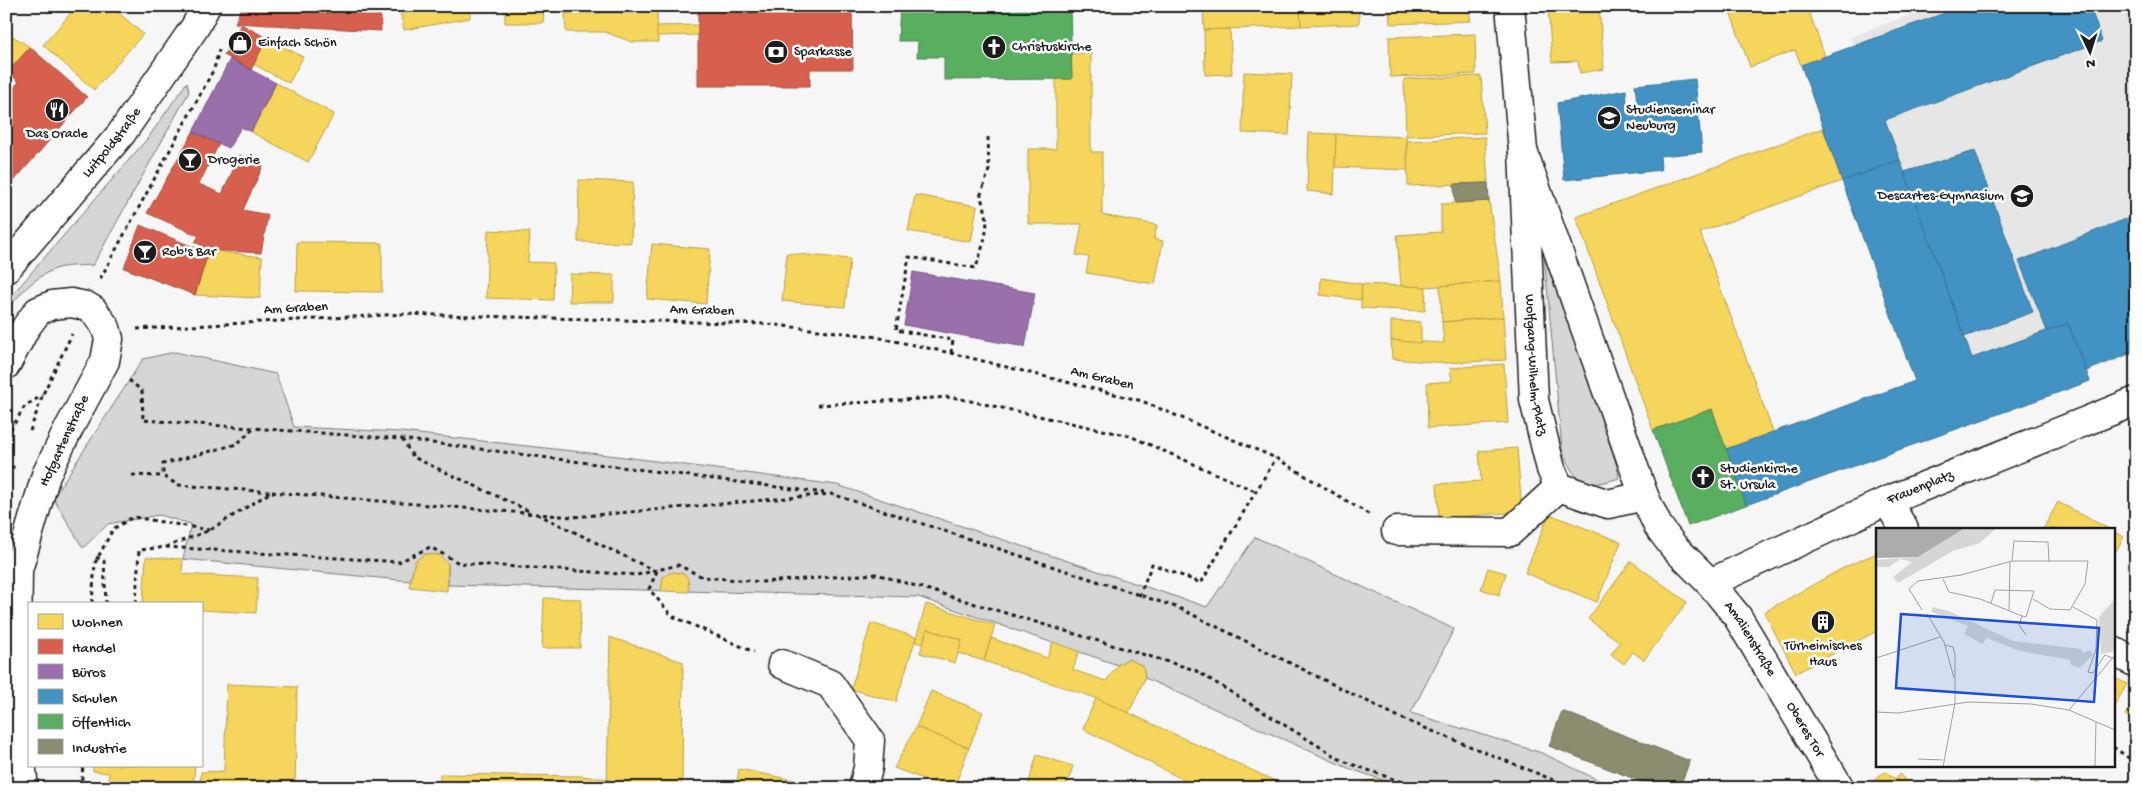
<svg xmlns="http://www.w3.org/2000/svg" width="2142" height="794" font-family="'Gochi Hand',sans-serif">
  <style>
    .built { fill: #e6e6e6 }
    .green { fill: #d6d6d6; stroke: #797979 }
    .homes { fill: #f6d55c; stroke: #b59e49 }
    .shops { fill: #d6604d; stroke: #9e4c3e }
    .offices { fill: #9970ab; stroke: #745780 }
    .schools { fill: #4393c3; stroke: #376f91 }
    .public { fill: #5aae61; stroke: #47824c }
    .industry { fill: #8c8c6e; stroke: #6a6a55 }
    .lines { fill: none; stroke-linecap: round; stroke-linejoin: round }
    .minor-casing { stroke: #1c1c1c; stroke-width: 31 }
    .major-casing { stroke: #1c1c1c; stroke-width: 31 }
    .path { stroke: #1c1c1c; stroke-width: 3; stroke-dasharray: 4 4; stroke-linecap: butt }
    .minor { stroke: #fff; stroke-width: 28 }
    .major { stroke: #fff; stroke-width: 28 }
    .labels { text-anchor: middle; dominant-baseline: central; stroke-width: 5; stroke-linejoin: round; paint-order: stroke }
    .poi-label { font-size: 14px; fill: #1c1c1c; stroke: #fff; text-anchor: start }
    .street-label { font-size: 14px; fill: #1c1c1c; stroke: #fff }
    .inset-road { fill: none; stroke: #9f9f9f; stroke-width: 1 }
    .view { fill: #1d4ed8; fill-opacity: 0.15; stroke: #1d4ed8; stroke-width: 2.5 }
    .inset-edge { fill: none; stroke: #1c1c1c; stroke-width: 2.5 }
  </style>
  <rect width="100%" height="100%" fill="#f6f6f6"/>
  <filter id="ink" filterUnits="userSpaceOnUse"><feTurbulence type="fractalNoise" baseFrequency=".02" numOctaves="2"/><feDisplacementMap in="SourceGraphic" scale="10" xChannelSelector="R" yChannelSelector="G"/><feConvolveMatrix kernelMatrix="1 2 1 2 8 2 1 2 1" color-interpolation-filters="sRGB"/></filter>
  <g filter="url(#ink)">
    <path class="built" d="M1933,6H2136V354L1987,410L1850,37Z"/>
    <g class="green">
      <path d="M187,82L189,92L93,265C81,266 66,265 55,269C33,278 19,294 6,312V302L148,138Z"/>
      <path d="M1543,243L1617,466L1619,478C1584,490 1574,482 1562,449Z"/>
      <path d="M175,352L276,374L294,427L401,432L617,456L837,485L1207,607L1255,537L1454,629L1411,713L1542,753L1615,788H1406L1348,768L1145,678L1143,666L1128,659L1118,665L918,597L448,585V564L439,555L426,554L415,561L410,581L183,559L191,524L159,515L108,524L83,548L53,498L143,359Z"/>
    </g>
    <g class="homes">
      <path d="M77,6H111L143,34L94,90L43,45Z"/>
      <path d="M399,6H470V18L404,30Z"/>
      <path d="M505,6H544L543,23H505Z"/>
      <path d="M1080,6H1137V10L1080,12Z"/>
      <path d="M1137,6H1169L1160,10H1137Z"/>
      <path d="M1203,6H1300L1301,26L1204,30Z"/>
      <path d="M1300,6H1359V24L1301,26Z"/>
      <path d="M1389,6H1468L1471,21L1390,24Z"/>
      <path d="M1548,6H1599L1604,69L1580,73L1578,61L1552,62Z"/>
      <path d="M1728,6H1807L1825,56L1801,65L1795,50L1750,67Z"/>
      <path d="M639,8H657L658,42H632L605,32H566L565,13L639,12Z"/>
      <path d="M698,25V35L657,36V26Z"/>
      <path d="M1230,29L1232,74L1205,75L1204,30Z"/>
      <path d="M6,32L30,47L8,72L6,71Z"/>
      <path d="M1475,34L1476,74L1390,77L1389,37Z"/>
      <path d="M267,38L303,57L289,83L253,64Z"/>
      <path d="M1091,53V152H1102V215L1157,225L1154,239L1163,241L1155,284L1086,273L1089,257L1076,255L1082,224H1028V149H1056V79H1072L1071,54Z"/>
      <path d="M1244,72L1292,74L1289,135L1242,133Z"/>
      <path d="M1481,76L1485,133L1406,136L1404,79Z"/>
      <path d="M276,83L334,114L308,162L251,132Z"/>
      <path d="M1823,128L1842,181L1700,232L1773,432L1726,449L1712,409L1653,430L1576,217Z"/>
      <path d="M1309,133L1336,134L1334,194L1307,191Z"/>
      <path d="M1336,134L1406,137L1408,170L1335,167Z"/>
      <path d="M1485,137L1488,183L1408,186L1407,141Z"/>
      <path d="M579,180L633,182L631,243L578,242Z"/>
      <path d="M915,195L977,206L971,242L908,231Z"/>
      <path d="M1489,201L1501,281L1426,287L1401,286L1397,235L1441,232V204Z"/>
      <path d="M488,230L530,232L528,262L554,263L553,300L486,298Z"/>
      <path d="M297,242L382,243V292L296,291Z"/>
      <path d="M652,244L710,249L706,304L647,299Z"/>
      <path d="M209,250L262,257L260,298L195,295Z"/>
      <path d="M787,253L850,259L845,307L782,301Z"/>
      <path d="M570,274L614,275V302H569Z"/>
      <path d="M1321,278L1362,284L1361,300L1320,295Z"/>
      <path d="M1501,281L1503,317L1442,322L1440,286Z"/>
      <path d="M1362,284L1426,287L1425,311L1361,308Z"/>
      <path d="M1503,317L1506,360L1445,363L1392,359L1391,340L1444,343L1442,322Z"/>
      <path d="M1391,321L1421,322V343L1391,340Z"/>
      <path d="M1504,364L1508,423L1428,428L1427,383L1452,381L1450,368Z"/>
      <path d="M1517,448L1522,512L1439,518L1437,484L1481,481L1479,451Z"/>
      <path d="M2058,502L2109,529H2043Z"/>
      <path d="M1549,514L1621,542L1597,602L1525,573Z"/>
      <path d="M2113,531L2124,537L2113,556Z"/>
      <path d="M1877,553V631L1796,673L1764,612L1845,567Z"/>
      <path d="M425,554L439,555L448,564L447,591L409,587L415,561Z"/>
      <path d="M146,557L183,559L182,574L258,578L256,613L201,610V603H143Z"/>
      <path d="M1631,561L1687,602L1644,660L1633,652L1624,664L1611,654L1620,642L1588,619Z"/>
      <path d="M1488,568L1506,573L1499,595L1481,589Z"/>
      <path d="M672,572L682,573L688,578L689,592L661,591L663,577Z"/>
      <path d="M544,598L581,599L580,648H542Z"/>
      <path d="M926,604L995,625L984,661L958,653L962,640L927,629L923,644L915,642Z"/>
      <path d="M871,623L916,637L896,702L851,689Z"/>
      <path d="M927,629L962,640L955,663L920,653Z"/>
      <path d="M610,637L683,662L682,788H607Z"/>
      <path d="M991,638L1047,658L1053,642L1079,651L1073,670L1106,681L1118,665L1128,659L1143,666L1145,678L1129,713L1096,698L984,661Z"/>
      <path d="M2113,677L2127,684L2113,709Z"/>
      <path d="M227,684L297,687L295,788H200L201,772L224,771Z"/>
      <path d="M931,691L983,712L969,748L916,727Z"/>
      <path d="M1096,698L1129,713L1290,788H1200L1083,729Z"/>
      <path d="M2136,698V722L2125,715Z"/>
      <path d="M916,727L969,748L954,788H948L894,768Z"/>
      <path d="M2136,737V750L2129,745Z"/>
      <path d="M1037,755L1073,766L1066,788H1027Z"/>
      <path d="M93,765H195L193,788H108L109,773L93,771Z"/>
      <path d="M739,769L832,788H736Z"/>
      <path d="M1886,772L1895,779L1899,774L1914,788H1873V782L1878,776Z"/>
      <path d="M440,774L581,776L608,779L607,788H440Z"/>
      <path d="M1378,779L1401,788H1343Z"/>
      <path d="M2036,782L2044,788H2032Z"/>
    </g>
    <g class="shops">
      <path d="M242,6H380L381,31L235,23Z"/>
      <path d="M698,6H852L853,69H810V86H698Z"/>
      <path d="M241,24L267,38L251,70L224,55Z"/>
      <path d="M30,47L87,97L7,189L6,96L19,82L8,72Z"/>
      <path d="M193,132L219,144L199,184L222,194L240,155L263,166L243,210L268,215L261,253L209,250L195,242L199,236L147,213Z"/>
      <path d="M140,225L208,253L195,295L124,268Z"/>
    </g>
    <g class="offices">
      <path d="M565,6H639V12L565,13Z"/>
      <path d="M230,59L276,83L251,132L241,127L229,148L193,132Z"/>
      <path d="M913,272L1035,293L1025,347L904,325Z"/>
    </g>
    <g class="schools">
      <path d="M1964,6H2090L2102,41L1885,120L1900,160L1842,181L1801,65Z"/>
      <path d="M1695,79L1702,152L1660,156L1661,170L1564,180L1557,103L1626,90L1627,104L1637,103L1635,85Z"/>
      <path d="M1975,151L2033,312L1964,337L1904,172Z"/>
      <path d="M1900,160L1972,358L2068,323L2090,381L1746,505L1726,449L1915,381L1842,181Z"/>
      <path d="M2136,215V351L2086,371L2068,323L2047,331L2019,261Z"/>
    </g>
    <g class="public">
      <path d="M900,6H1070L1072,79L944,80V57H917L918,41H898Z"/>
      <path d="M1712,409L1746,505L1688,526L1653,430Z"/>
    </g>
    <g class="industry">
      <path d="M1488,183L1489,201L1455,203L1454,184Z"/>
      <path d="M1562,711L1690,761L1679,788H1658L1549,746Z"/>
    </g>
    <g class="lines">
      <g class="minor-casing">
        <g id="minor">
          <path id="s1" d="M1510,6L1523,151L1534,400L1551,469L1559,487L1608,504L1644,496"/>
          <path id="s2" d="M1523,151L1644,496L1658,526L1673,546L1710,583L1737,616L1840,788"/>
          <path d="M6,365L26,327L38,311L52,305L71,303L86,306L93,310L106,328L109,339L105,361L69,428L46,475L18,570L16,717L24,788"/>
          <path d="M1887,501L1904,529"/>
          <path d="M1396,531L1510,532L1559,487"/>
          <path id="s3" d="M1710,583L1887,501L2136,401"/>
          <path d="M2113,651L2136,663"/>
          <path d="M782,664L830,684L870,740L868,768L863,788"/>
        </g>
      </g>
      <g class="major-casing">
        <g id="major">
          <path id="s4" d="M6,269L121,134L195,27L206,6"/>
        </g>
      </g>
      <g class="path">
        <path d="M100,279L214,69L219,50"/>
        <path d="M137,329L404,314L767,324L871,336L951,353L1142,401L1276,458L1370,515"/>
        <path d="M951,353L953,340L896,330L909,257L976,268C983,243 994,222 980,197L989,170L988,137"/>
        <path d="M129,380L142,391L143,420L401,439L824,493"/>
        <path d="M818,405L952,397L1130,436L1255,491"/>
        <path d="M253,429L237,444L163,464V476L178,485L270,492"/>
        <path d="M30,431L43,394L72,334"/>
        <path d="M6,437L25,406L43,395"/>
        <path d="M402,439L413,457L531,512"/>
        <path d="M6,475L14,466"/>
        <path d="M132,475L163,476"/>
        <path d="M537,514L655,571"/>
        <path d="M166,547L210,530L271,492L573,517L832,494L1179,608L1405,720L1573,788"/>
        <path d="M96,557L104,561L106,603"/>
        <path d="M657,571L649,589L672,616L754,652"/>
        <path d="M1139,596L1152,564L1201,583L1276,458"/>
        <path d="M92,603L95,563L113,529L133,517L209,530"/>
        <path d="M136,603L139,550L166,547L399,562L430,547L459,563L637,575L678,565L703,577L763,582L876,574L1195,670L1343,761L1418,788"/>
        <path d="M2113,747L2136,763"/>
        <path d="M81,788L83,765"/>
      </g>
      <use href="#minor" class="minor"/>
      <use href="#major" class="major"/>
    </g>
  </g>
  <defs>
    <g id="shop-disc" transform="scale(1.25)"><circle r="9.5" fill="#1c1c1c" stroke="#fff"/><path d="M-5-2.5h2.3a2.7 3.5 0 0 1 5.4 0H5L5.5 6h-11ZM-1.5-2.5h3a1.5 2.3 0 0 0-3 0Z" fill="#fff"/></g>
    <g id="church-disc" transform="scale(1.25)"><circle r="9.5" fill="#1c1c1c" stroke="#fff"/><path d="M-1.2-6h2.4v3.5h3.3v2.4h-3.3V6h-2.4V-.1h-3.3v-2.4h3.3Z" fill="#fff"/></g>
    <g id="bank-disc" transform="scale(1.25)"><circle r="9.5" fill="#1c1c1c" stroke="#fff"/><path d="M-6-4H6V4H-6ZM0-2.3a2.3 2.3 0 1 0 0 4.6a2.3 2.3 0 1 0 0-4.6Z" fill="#fff"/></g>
    <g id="restaurant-disc" transform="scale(1.25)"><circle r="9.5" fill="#1c1c1c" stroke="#fff"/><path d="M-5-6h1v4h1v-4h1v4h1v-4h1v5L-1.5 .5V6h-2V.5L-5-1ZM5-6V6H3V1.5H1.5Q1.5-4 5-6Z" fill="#fff"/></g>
    <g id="school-disc" transform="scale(1.25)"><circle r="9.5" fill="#1c1c1c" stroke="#fff"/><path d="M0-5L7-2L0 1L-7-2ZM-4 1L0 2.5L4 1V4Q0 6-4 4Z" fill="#fff"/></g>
    <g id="bar-disc" transform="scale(1.25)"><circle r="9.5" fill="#1c1c1c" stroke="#fff"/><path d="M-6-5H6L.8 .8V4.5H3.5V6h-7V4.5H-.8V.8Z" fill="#fff"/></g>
    <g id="building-disc" transform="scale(1.25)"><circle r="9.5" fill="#1c1c1c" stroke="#fff"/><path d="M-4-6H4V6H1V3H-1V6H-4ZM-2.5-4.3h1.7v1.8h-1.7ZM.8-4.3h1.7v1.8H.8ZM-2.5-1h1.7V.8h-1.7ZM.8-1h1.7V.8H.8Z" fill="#fff"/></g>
  </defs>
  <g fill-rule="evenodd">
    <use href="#shop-disc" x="240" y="43"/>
    <use href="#church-disc" x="994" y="47"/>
    <use href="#bank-disc" x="776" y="52"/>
    <use href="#restaurant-disc" x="57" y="110"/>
    <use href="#school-disc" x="1609" y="118"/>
    <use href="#bar-disc" x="190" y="160"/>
    <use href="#school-disc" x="2022" y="196"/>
    <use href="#bar-disc" x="145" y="252"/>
    <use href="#church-disc" x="1703" y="477"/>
    <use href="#building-disc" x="1823" y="622"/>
  </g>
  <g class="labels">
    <g class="poi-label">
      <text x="258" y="43">Einfach Schön</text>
      <text x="1012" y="47">Christuskirche</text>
      <text x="794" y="52">Sparkasse</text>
      <text x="1626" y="110">Studienseminar<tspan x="1626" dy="16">Neuburg</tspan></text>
      <text x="57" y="134" text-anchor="middle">Das Oracle</text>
      <text x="208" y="160">Drogerie</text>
      <text x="2004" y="196" text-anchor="end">Descartes-Gymnasium</text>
      <text x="162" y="252">Rob's Bar</text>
      <text x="1720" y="469">Studienkirche<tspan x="1720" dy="16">St. Ursula</tspan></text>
      <text x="1823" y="646" text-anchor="middle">Türheimisches<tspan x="1823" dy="16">Haus</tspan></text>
    </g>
    <g class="street-label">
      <text stroke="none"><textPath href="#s4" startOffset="165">Luitpoldstraße</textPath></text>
      <text transform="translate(296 309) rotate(-3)">Am Graben</text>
      <text transform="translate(702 311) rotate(2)">Am Graben</text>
      <text stroke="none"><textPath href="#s1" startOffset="360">Wolfgang-Wilhelm-Platz</textPath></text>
      <text transform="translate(1102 379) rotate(14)">Am Graben</text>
      <text transform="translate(65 441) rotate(-65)">Hofgartenstraße</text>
      <text stroke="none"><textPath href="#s3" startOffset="231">Frauenplatz</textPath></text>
      <text stroke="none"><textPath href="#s2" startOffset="545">Amalienstraße</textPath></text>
      <text stroke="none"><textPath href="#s2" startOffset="651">Oberes Tor</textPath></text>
    </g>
  </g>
  <g transform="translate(1876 528)">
    <rect width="239" height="239" fill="#f6f6f6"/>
    <path d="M89,0H120L104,15L77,23L22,55L17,49L36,34L24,31L13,39H0V32L42,29ZM239,71V120L236,124L225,126L223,89ZM56,79L73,83L137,113L205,121L207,125L214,122L217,127L204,140L195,137L194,132L144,123L111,110L106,116L88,106L92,98L56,84Z" fill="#d6d6d6"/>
    <path d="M0,0H89L42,29L0,30Z" fill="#acacac"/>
    <path class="inset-road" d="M136,33L138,13L172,14L173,34M67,51L73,64L104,71L146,88M115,75L119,62L158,63L150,89L146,88L143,97L150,107M197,79L221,92L220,121L212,144L217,145L229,127L239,131M46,82L33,61L42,53L85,47L136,33H212L209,56L194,82L174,81L157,71M133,83L134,33M51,86L68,114L78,150M69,117L77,119L79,127V175M0,130L64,109M193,182L239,127M0,184L22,185L92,174L155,176L193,182L239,202M42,231L67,232M67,239L79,175M219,239L220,194"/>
    <path class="view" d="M25,86L223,100L218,174L20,160Z"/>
    <rect width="239" height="239" class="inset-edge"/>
  </g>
  <rect width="2142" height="794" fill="none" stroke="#fff" stroke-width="25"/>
  <rect x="12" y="12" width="2117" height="769" fill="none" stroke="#1c1c1c" stroke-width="2" filter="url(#ink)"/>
  <rect x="28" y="602" width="175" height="165" fill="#ffffff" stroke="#a4a4a4"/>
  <rect x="38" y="614" width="25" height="15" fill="#f6d55c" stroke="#a4a4a4"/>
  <text x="72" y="626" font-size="15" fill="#1c1c1c">Wohnen</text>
  <rect x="38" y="639" width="25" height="15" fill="#d6604d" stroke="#a4a4a4"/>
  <text x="72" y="652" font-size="15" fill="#1c1c1c">Handel</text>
  <rect x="38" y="664" width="25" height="15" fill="#9970ab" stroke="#a4a4a4"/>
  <text x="72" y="676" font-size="15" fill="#1c1c1c">Büros</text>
  <rect x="38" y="689" width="25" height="15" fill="#4393c3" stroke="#a4a4a4"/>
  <text x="72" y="702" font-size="15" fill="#1c1c1c">Schulen</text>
  <rect x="38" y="714" width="25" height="15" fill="#5aae61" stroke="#a4a4a4"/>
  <text x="72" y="726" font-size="15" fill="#1c1c1c">Öffentlich</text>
  <rect x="38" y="739" width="25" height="15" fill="#8c8c6e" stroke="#a4a4a4"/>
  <text x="72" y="752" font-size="15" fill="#1c1c1c">Industrie</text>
  <g transform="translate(2090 52) rotate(176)" stroke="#ffffff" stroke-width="4" paint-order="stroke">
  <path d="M0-4L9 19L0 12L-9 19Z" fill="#1c1c1c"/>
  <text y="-8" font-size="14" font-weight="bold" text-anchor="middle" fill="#1c1c1c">N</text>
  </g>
</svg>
